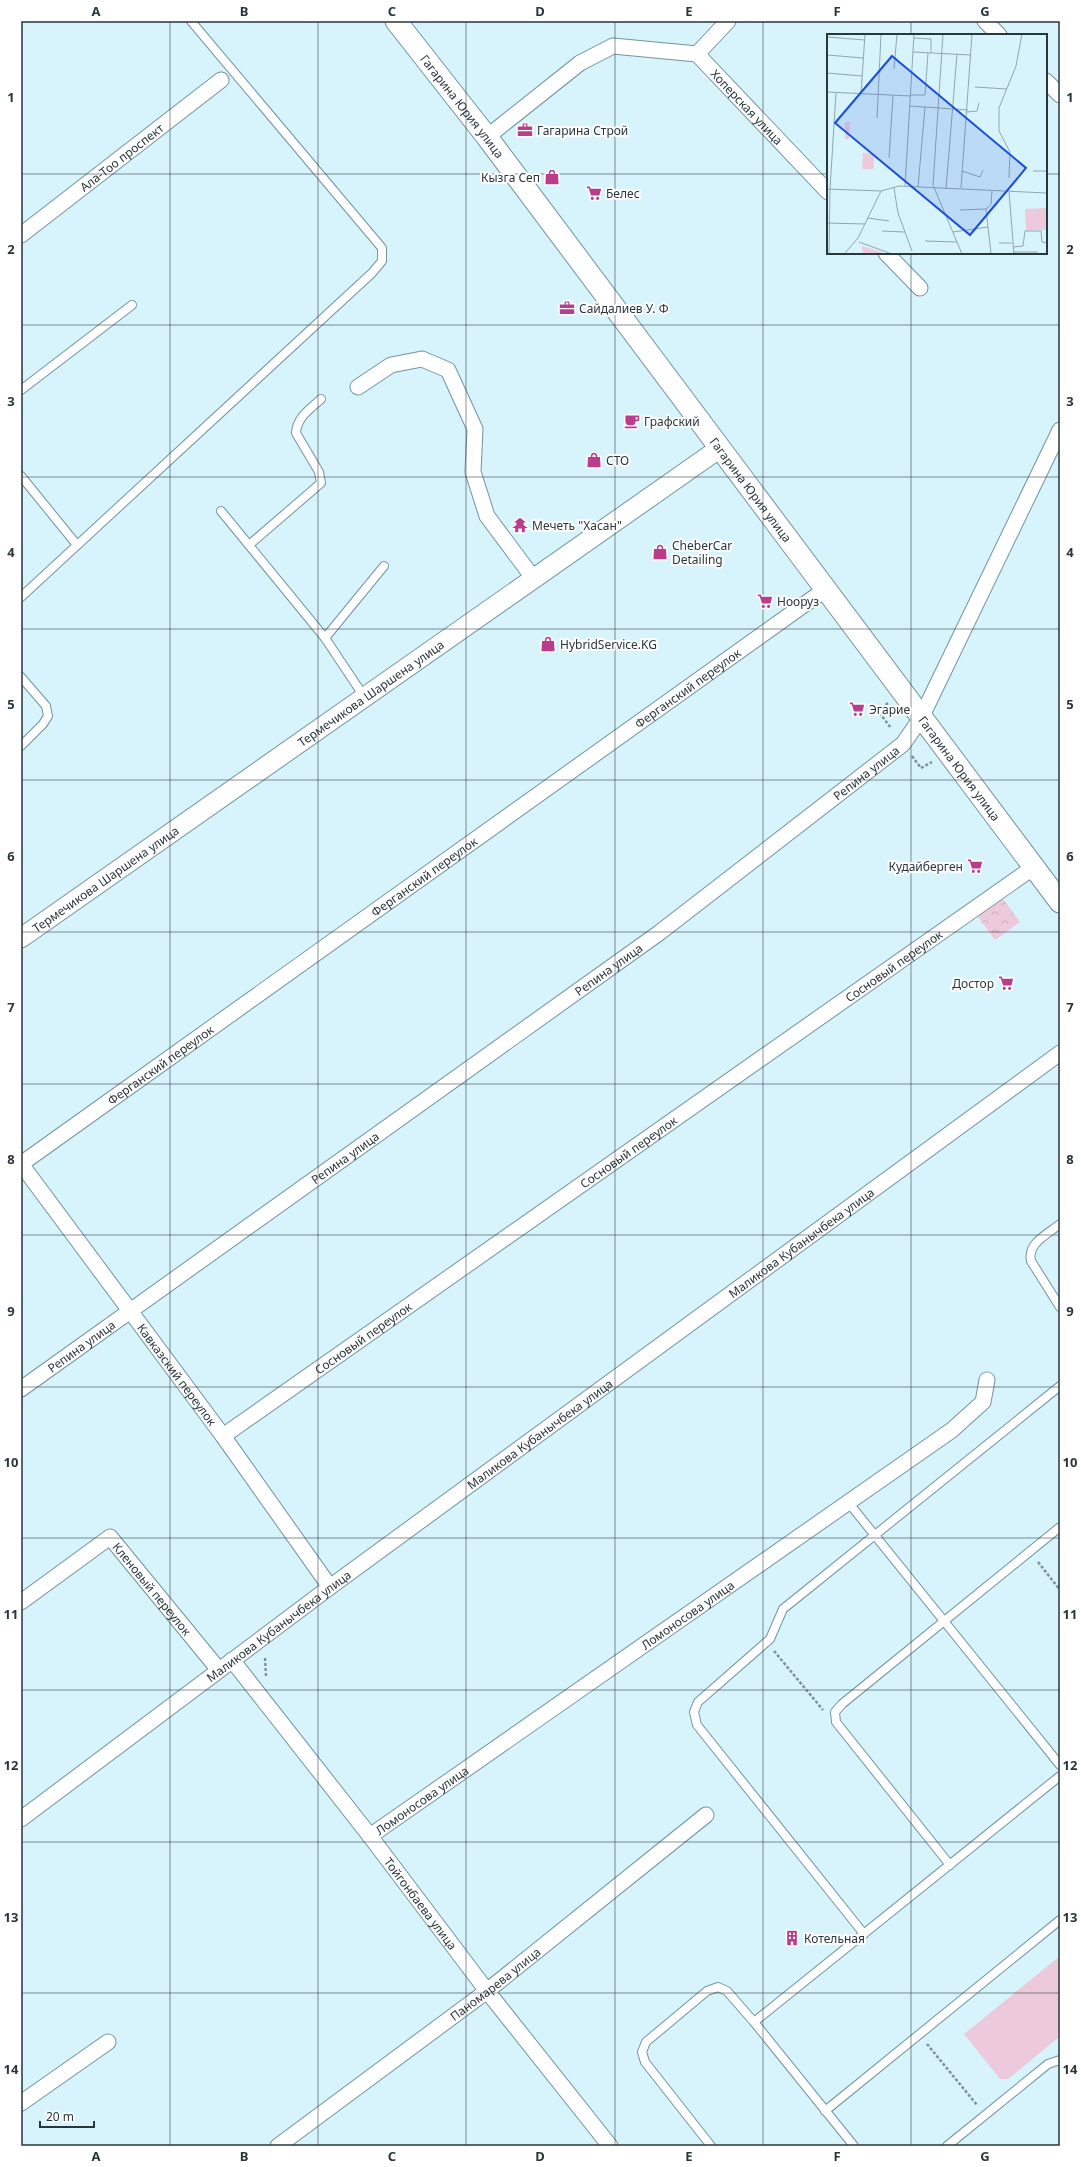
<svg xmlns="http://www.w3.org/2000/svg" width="1081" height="2167" font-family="'Noto Sans',sans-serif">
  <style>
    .park { fill: url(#park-crowns) }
    .garden { fill: #eccadc }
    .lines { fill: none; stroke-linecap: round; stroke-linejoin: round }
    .service-casing { stroke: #74949e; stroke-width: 10 }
    .minor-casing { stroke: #74949e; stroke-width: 17 }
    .tertiary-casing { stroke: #74949e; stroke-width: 21 }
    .secondary-casing { stroke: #74949e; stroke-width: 23 }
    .path { stroke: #7e9299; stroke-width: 2.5; stroke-dasharray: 3 2; stroke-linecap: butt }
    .service { stroke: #fff; stroke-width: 8 }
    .minor { stroke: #fff; stroke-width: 15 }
    .tertiary { stroke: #fff; stroke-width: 19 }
    .secondary { stroke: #fff; stroke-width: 21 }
    .grid { fill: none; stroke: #29363b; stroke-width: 1; stroke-opacity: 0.55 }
    .labels { text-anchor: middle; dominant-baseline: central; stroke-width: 4; stroke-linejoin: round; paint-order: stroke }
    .street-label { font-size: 12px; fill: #29363b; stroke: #fff }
    .poi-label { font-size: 12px; fill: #29363b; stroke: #fff; text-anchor: start }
    .inset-road { fill: none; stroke: #91a7af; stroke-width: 1 }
    .view { fill: #1d4ed8; fill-opacity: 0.15; stroke: #1d4ed8; stroke-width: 2 }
    .inset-edge { fill: none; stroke: #29363b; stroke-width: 2 }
    .neatline { fill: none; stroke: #29363b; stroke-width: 1.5 }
    .grid-label { font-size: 13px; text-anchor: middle; font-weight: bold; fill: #29363b }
  </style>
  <defs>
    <pattern id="park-crowns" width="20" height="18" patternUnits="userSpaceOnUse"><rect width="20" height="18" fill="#eccadc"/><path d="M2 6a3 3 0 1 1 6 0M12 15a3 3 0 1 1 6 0" fill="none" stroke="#caaebe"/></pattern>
  </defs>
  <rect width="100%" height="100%" fill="#d7f3fc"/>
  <path class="park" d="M1000,895L1020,922L995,940L975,913Z"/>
  <path class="garden" d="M1060,1956V2032L1057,2034L1059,2037L1008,2079H1000L964,2034Z"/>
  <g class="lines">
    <g class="service-casing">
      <g id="service">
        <path d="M21,390L132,305"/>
        <path d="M21,476L77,545"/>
        <path d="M221,511L325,638L365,698"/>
        <path d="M249,545L321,483L319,472L296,433C297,417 310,409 321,399"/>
        <path d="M21,597L372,273L382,261V248L191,21"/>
        <path d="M325,638L384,566"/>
        <path d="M21,677L46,706L48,716L43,724L21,746"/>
        <path d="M1060,1224C1048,1234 1027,1243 1031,1261L1060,1307"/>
        <path d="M848,1502L1060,1765"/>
        <path d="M950,1865L836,1722L835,1712L842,1704L1060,1527"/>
        <path d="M864,1934L697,1725L694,1712L698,1702L770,1639L783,1609L1060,1386"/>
        <path d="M754,2022L1060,1776"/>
        <path d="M825,2111L1060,1920"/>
        <path d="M711,2146L645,2062L642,2052L646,2042L707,1991L718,1987L727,1991L754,2022L854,2146"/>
        <path d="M947,2146L1048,2064L1060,2060"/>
      </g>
    </g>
    <g class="minor-casing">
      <g id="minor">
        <path id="s1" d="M728,21L697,54L828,192"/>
        <path d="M985,21L999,35"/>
        <path d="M1046,81L1060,95"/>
        <path d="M487,137L580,63L613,46L697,54"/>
        <path id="s2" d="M21,235L221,80"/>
        <path d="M886,253L920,288"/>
        <path d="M358,387L391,365L422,359L448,370L475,429L473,472L487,516L534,579"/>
        <path id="s3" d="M21,1164L826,589"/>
        <path id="s4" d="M21,1164L223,1436L330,1587"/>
        <path id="s5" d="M21,1389L659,933L903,744L921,718L1060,430"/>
        <path id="s6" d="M223,1436L1034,867"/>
        <path id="s7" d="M21,1602L110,1537L219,1670"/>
        <path id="s8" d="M232,1660L370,1836L487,1991L610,2146"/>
        <path id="s9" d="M21,1819L330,1587L1060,1053"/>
        <path id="s10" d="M370,1836L952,1430L983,1402L987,1380"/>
        <path d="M21,2103L108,2042"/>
        <path id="s11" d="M278,2146L487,1991L706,1815"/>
      </g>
    </g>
    <g class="tertiary-casing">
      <g id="tertiary">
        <path id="s12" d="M21,938L720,448"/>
      </g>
    </g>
    <g class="secondary-casing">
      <g id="secondary">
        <path id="s13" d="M396,21L487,137L1060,902"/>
      </g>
    </g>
    <g class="path">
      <path d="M888,703L878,711L891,728"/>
      <path d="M912,756L921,768L932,762"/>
      <path d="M1038,1562L1060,1590"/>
      <path d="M774,1651L823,1710"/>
      <path d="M265,1658L266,1676"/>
      <path d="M927,2044L977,2105"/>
    </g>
    <use href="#service" class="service"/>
    <use href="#minor" class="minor"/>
    <use href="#tertiary" class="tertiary"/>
    <use href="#secondary" class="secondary"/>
  </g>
  <path class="grid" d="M170,21V2146M318,21V2146M466,21V2146M615,21V2146M763,21V2146M911,21V35M21,174H828M1046,174H1060M911,253V2146M21,325H1060M21,477H1060M21,629H1060M21,780H1060M21,932H1060M21,1084H1060M21,1235H1060M21,1387H1060M21,1538H1060M21,1690H1060M21,1842H1060M21,1993H1060"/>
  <defs>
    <g id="office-bare" transform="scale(1.2)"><path d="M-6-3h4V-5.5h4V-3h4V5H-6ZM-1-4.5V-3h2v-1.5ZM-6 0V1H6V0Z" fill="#b83d8d" stroke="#fff" stroke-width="2.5" paint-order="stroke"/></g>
    <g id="shop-bare" transform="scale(1.2)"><path d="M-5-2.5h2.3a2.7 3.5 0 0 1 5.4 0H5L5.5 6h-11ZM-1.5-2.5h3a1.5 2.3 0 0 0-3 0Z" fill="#b83d8d" stroke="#fff" stroke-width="2.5" paint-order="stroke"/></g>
    <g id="supermarket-bare" transform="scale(1.2)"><path d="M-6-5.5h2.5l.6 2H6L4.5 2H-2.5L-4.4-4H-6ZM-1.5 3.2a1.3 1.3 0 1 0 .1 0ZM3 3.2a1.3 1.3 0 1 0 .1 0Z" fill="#b83d8d" stroke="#fff" stroke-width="2.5" paint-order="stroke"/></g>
    <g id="cafe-bare" transform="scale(1.2)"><path d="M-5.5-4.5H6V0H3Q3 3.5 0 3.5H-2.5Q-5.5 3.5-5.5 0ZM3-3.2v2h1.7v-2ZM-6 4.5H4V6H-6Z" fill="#b83d8d" stroke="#fff" stroke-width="2.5" paint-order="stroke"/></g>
    <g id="temple-bare" transform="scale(1.2)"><path d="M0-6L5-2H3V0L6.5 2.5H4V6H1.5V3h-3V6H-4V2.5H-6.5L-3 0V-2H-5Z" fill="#b83d8d" stroke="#fff" stroke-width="2.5" paint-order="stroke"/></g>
    <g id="building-bare" transform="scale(1.2)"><path d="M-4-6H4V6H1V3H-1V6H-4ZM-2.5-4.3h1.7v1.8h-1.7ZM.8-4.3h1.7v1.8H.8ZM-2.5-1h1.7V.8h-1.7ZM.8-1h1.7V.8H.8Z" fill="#b83d8d" stroke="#fff" stroke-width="2.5" paint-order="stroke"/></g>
  </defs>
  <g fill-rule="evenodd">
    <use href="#office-bare" x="525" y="130"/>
    <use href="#shop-bare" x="552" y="177"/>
    <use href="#supermarket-bare" x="594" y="193"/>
    <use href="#office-bare" x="567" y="308"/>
    <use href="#cafe-bare" x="632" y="421"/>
    <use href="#shop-bare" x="594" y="460"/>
    <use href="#temple-bare" x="520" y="525"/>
    <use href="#shop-bare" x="660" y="552"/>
    <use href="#supermarket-bare" x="765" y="601"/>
    <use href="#shop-bare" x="548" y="644"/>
    <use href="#supermarket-bare" x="857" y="709"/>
    <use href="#supermarket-bare" x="975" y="866"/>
    <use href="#supermarket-bare" x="1006" y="983"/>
    <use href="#building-bare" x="792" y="1938"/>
  </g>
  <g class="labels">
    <g class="street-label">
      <text stroke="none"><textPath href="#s13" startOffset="108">Гагарина Юрия улица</textPath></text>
      <text stroke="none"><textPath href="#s1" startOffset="118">Хоперская улица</textPath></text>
      <text stroke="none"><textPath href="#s2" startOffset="127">Ала-Тоо проспект</textPath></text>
      <text stroke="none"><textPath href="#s13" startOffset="588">Гагарина Юрия улица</textPath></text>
      <text stroke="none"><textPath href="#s3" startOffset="819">Ферганский переулок</textPath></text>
      <text stroke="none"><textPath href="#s12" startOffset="427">Термечикова Шаршена улица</textPath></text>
      <text stroke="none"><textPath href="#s13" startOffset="936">Гагарина Юрия улица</textPath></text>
      <text stroke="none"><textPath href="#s5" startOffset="1046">Репина улица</textPath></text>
      <text stroke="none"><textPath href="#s3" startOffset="495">Ферганский переулок</textPath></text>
      <text stroke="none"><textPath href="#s12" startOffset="103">Термечикова Шаршена улица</textPath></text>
      <text stroke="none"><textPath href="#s6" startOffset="819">Сосновый переулок</textPath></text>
      <text stroke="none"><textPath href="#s5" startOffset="722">Репина улица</textPath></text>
      <text stroke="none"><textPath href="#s3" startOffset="171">Ферганский переулок</textPath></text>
      <text stroke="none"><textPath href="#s6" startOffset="495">Сосновый переулок</textPath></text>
      <text stroke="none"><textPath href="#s5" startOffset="398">Репина улица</textPath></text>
      <text stroke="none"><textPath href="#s9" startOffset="970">Маликова Кубанычбека улица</textPath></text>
      <text stroke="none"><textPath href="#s6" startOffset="171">Сосновый переулок</textPath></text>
      <text stroke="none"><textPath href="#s5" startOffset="74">Репина улица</textPath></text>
      <text stroke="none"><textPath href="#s4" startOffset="262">Кавказский переулок</textPath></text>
      <text stroke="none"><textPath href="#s9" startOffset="646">Маликова Кубанычбека улица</textPath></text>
      <text stroke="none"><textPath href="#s7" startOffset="177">Кленовый переулок</textPath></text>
      <text stroke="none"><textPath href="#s10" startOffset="387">Ломоносова улица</textPath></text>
      <text stroke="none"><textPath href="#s9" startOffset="322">Маликова Кубанычбека улица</textPath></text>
      <text stroke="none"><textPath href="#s10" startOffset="63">Ломоносова улица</textPath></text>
      <text stroke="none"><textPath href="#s8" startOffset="308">Тойгонбаева улица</textPath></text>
      <text stroke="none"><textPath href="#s11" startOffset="271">Паномарева улица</textPath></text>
    </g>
    <g class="poi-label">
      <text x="537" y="130">Гагарина Строй</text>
      <text x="540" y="177" text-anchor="end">Кызга Сеп</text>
      <text x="606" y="193">Белес</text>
      <text x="579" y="308">Сайдалиев У. Ф</text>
      <text x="644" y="421">Графский</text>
      <text x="606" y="460">СТО</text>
      <text x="532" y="525">Мечеть "Хасан"</text>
      <text x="672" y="545">CheberCar<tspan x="672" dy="14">Detailing</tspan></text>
      <text x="777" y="601">Нооруз</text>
      <text x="560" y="644">HybridService.KG</text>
      <text x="869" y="709">Эгарие</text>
      <text x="963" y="866" text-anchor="end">Кудайберген</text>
      <text x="994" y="983" text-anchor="end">Достор</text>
      <text x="804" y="1938">Котельная</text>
    </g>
  </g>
  <g transform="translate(827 34)">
    <rect width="220" height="220" fill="#d7f3fc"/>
    <path d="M36,119L47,120V135H35ZM220,174V196H199L198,175ZM35,212L60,220H36Z" fill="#eccadc"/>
    <path d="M18,88H23L22,105H18Z" fill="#eccadc"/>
    <path class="inset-road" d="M116,0L106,151L135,220M0,3L38,6M87,4L104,5V19M86,18L144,21M0,21L36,24M67,35L70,0M0,39L35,42M148,53L180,55M0,58L84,62M34,60L38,0M84,61H98L101,19M83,72L141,76M140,78L150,77L152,69M50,84L54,0M62,124L66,62M135,137L153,143L156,136M206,137H220M182,144L183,118L172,97V74L189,32L195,0M78,152L87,0M91,153L98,73M67,154L71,179L85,217M134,154L145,0M0,155L54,157L72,152L220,159M3,155L9,59M119,155L130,20M182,158L187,220M159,175L164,170L165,157M133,176L159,175L161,193M41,184L62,187M0,189L38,190M55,197L78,198M126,198L161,193L164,220M98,207L130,208M32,208L65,220M172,209H185M186,213L196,212L198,197H214L215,208L220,209M186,218H211M2,220L3,155M17,220L31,204L54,157"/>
    <path class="view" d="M65,22L199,134L143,201L8,89Z"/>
    <rect width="220" height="220" class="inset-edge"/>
  </g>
  <rect width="1081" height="2167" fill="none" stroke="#ffffff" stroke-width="44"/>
  <path d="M40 2121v6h54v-6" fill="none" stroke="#29363b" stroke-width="2"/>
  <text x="46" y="2121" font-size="12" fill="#29363b" stroke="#ffffff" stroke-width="3" paint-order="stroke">20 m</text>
  <rect x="22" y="22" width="1037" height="2123" class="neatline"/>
  <g class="grid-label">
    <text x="96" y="16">A</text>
    <text x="244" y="16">B</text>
    <text x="392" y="16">C</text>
    <text x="540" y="16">D</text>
    <text x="689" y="16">E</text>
    <text x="837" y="16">F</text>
    <text x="985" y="16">G</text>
    <text x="11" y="102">1</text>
    <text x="1070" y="102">1</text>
    <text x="11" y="254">2</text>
    <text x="1070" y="254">2</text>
    <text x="11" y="406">3</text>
    <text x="1070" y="406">3</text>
    <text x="11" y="557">4</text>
    <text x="1070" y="557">4</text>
    <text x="11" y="709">5</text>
    <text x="1070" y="709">5</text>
    <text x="11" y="861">6</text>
    <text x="1070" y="861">6</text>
    <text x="11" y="1012">7</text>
    <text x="1070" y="1012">7</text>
    <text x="11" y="1164">8</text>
    <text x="1070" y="1164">8</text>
    <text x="11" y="1316">9</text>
    <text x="1070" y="1316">9</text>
    <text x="11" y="1467">10</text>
    <text x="1070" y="1467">10</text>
    <text x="11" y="1619">11</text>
    <text x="1070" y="1619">11</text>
    <text x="11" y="1770">12</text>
    <text x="1070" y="1770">12</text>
    <text x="11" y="1922">13</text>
    <text x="1070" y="1922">13</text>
    <text x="11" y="2074">14</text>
    <text x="1070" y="2074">14</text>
    <text x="96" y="2161">A</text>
    <text x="244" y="2161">B</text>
    <text x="392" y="2161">C</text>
    <text x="540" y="2161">D</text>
    <text x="689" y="2161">E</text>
    <text x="837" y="2161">F</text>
    <text x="985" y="2161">G</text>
  </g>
</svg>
